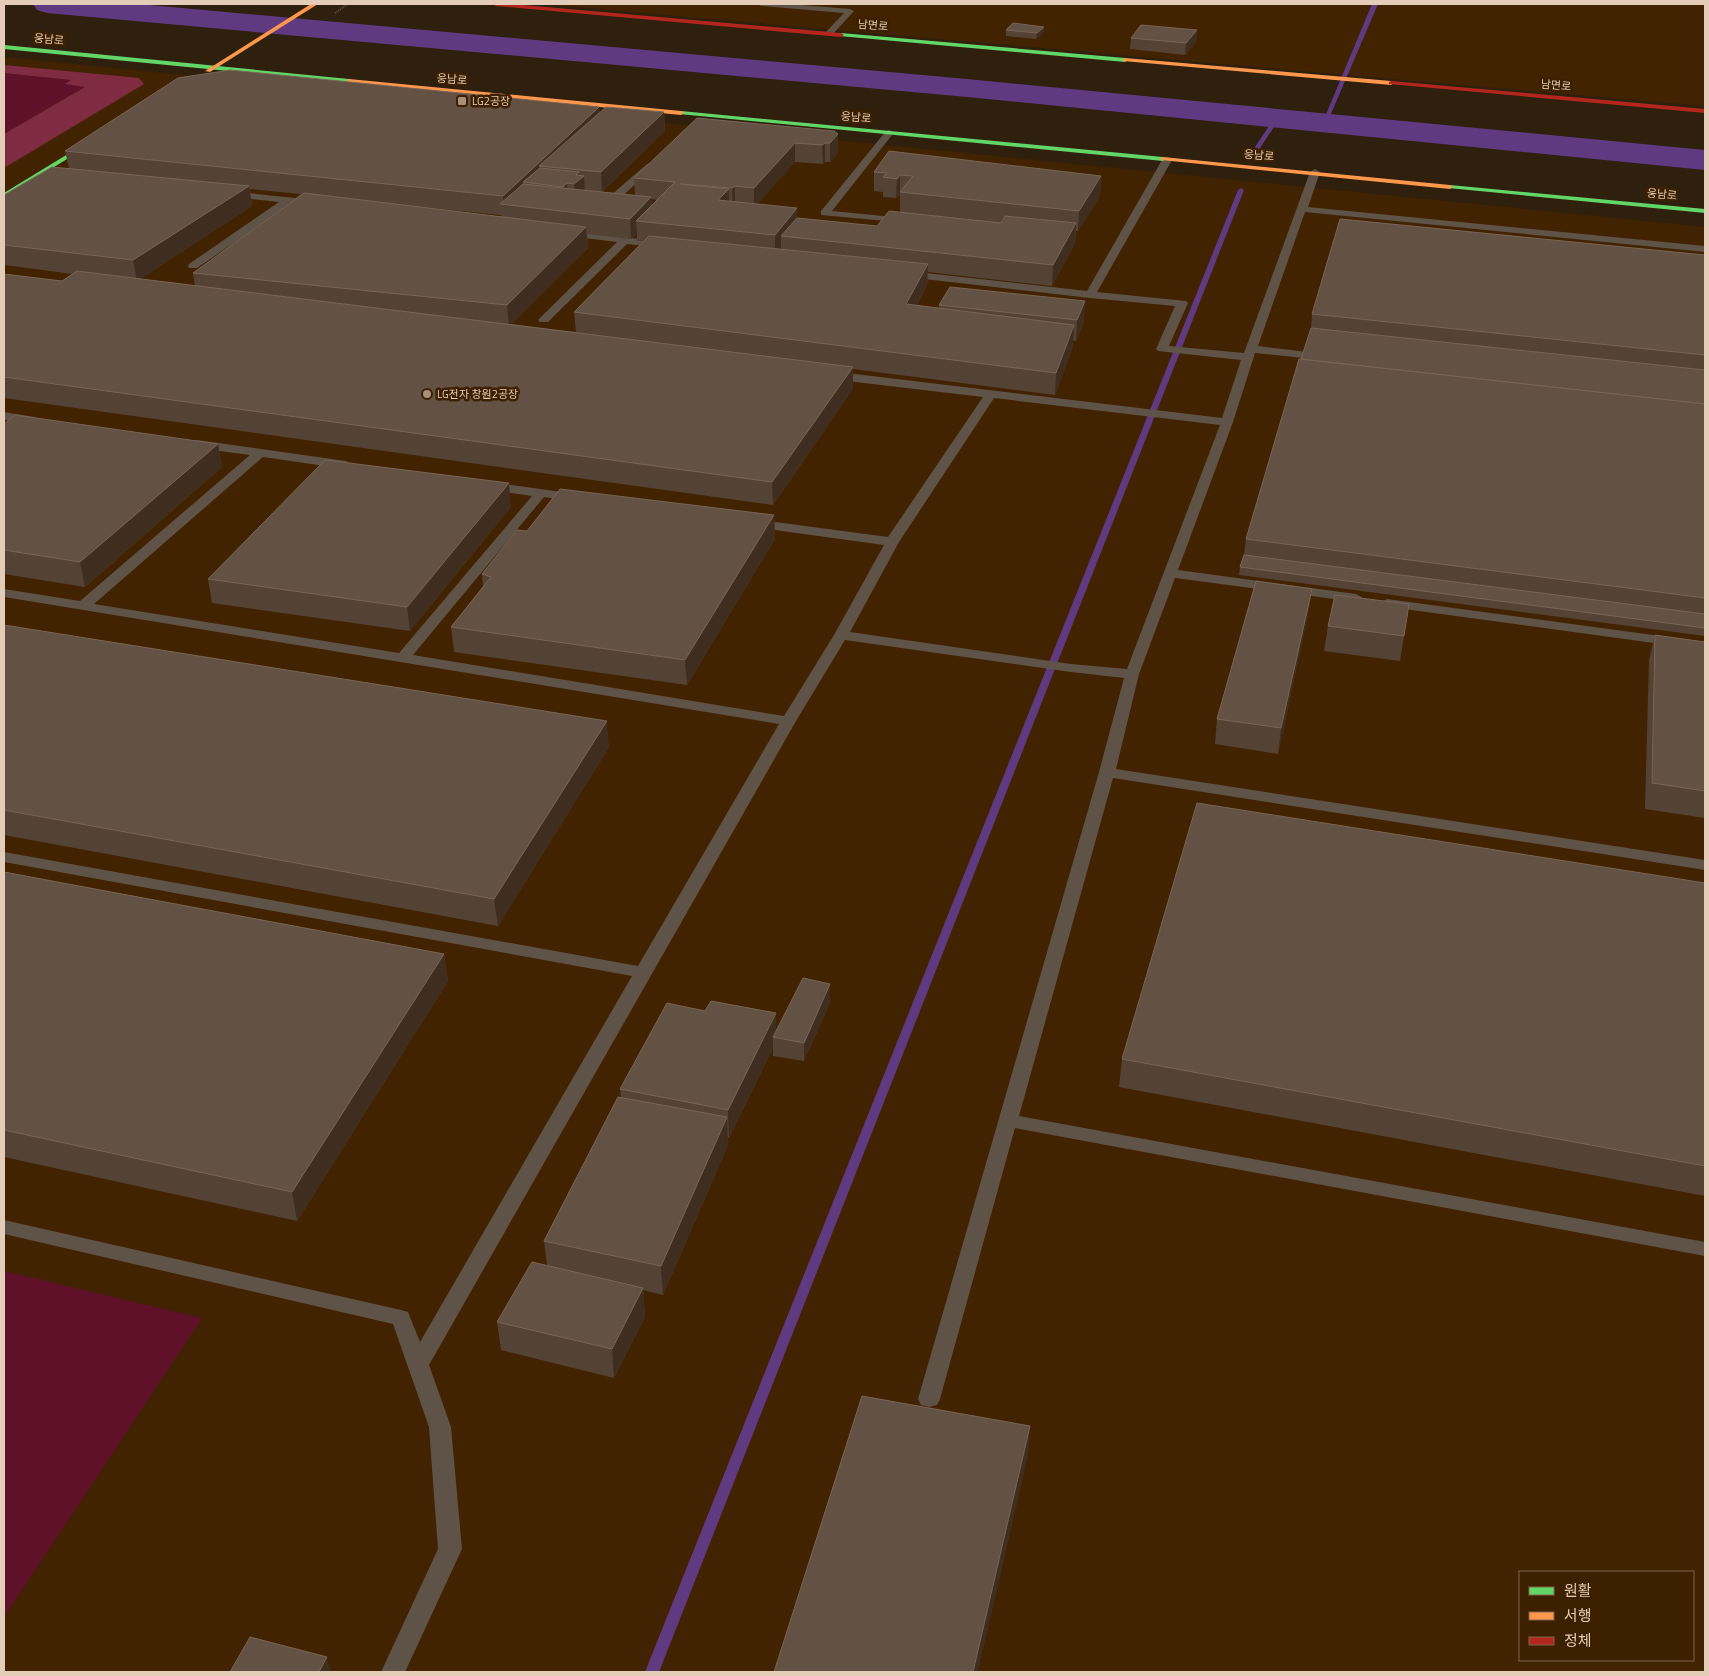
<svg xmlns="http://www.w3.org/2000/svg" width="1709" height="1676" font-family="'Titillium Web','Noto Sans KR',sans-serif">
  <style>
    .built { fill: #412302; fill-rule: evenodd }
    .green { fill: #5f112a }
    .forest { fill: #7f2b42 }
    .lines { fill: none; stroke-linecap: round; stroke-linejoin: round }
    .stream { fill: #603a81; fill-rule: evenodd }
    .river { fill: #603a81; fill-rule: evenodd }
    .path { stroke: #5d5248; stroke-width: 2; stroke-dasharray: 1 1; stroke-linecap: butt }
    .lane { fill: #5f5247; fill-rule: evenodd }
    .fast { fill: #63d668; fill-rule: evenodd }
    .slow { fill: #ff974d; fill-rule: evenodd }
    .jam { fill: #b3261e; fill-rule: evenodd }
    .wall { fill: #544235; fill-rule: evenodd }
    .shaded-wall { fill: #3f2e1f }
    .building { fill: #635143; stroke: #786555 }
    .poi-dot { fill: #a5907c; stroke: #3c2000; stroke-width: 2 }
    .labels { text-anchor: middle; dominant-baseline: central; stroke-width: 5; stroke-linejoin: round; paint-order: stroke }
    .far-street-label { font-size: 11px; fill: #e4cdb8; stroke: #3c2000 }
    .far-poi-label { font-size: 11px; fill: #e4cdb8; stroke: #3c2000; text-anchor: start }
  </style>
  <rect width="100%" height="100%" fill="#2f1f0d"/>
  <g class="built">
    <path d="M542,4H1705V106L1415,81Z"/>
    <path d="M4,57L1705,227V1672H4ZM1520,1572H1693V1660H1520Z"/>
  </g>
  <g class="green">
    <path d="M4,73L73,80L66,84L86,86L4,134Z"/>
    <path d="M4,1271L202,1318L4,1617Z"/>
  </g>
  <path class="forest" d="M4,65L139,78L144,84L4,168V134L85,87L65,84L71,80L4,73Z"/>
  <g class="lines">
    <g class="stream">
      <path d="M1372,4H1378L1327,123L1322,124Z"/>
      <path d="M1275,117L1280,118L1256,154H1252L1251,153Z"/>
      <path d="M1241,188L1244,190L659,1672H645L1238,190Z"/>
    </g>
    <path class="river" d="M33,4H138L967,79L1705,150V170L967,97L47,13L37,10Z"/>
    <path class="path" d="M335,13L348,4"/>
    <g class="lane">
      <path d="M757,4H789L850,9L854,11L832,35L829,36L825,33L844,13L761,6Z"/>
      <path d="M889,130L892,131V135L832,211L904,218L908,219L909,221L908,223L821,215V211L886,131Z"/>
      <path d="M1167,157L1172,160L1097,292L1186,301L1188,303L1169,346L1244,353L1310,172L1315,169L1320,172L1308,207L1705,246V252L1305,212L1258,346L1323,354L1329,357L1323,360L1255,353L1233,422L1178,570L1356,594L1363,598L1356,602L1175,578L1139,674L1116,769L1705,860V870L1113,778L1019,1116L1705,1242V1256L1015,1128L940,1399L937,1405L929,1407L921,1405L918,1399L1099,772L1124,678L1071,672L845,640L796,721L429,1365L451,1427L462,1549L405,1672H381L438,1549L429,1427L393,1324L4,1234V1220L401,1310L408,1312L420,1342L632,976L4,862V852L638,966L779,724L4,597V589L80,601L250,455L197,448L193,447L191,444L193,441L197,440L346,461L352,465L350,468L346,469L263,457L94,604L399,653L532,496L484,489L483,486L484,483L489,482L576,494L582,498L581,501L576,502L544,497L413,655L784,716L834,635L884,545L753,527L746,523L753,519L888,537L983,397L830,379L824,375L826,373L830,371L1222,418L1241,360L1158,351L1156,349L1175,306L1090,298L907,277L902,274L907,271L1087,291L1162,160ZM994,398L1220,425L1127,669L1071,664L850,632L899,542Z"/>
      <path d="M650,163L655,166L653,168L618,200H610V196L647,164Z"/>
      <path d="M229,191L314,200L319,203L314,206L291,204L197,268H189L188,266L189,264L279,202L225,196V192Z"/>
      <path d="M564,230L664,242L669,245L664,248L627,244L548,322H540L538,320L540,318L617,242L560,235L559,233L560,231Z"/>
      <path d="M4,412L34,417L40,421L34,425L4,420Z"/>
      <path d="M1387,599L1705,642V650L1382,606L1380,603Z"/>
    </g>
    <g class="fast">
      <path d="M841,33L1125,58L1128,60L1125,62L839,36L838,35Z"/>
      <path d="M4,45L349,79L352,81L349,83L4,49Z"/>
      <path d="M681,111L1163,157L1166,159L1163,161L679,114L678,113Z"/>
      <path d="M99,135L102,137L101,138L4,198V193Z"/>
      <path d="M1450,185L1705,209V213L1448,188V186Z"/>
    </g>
    <g class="slow">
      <path d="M311,4H318L210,72L205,71Z"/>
      <path d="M1125,58L1391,81L1394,83L1391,85L1123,61L1122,60Z"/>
      <path d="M349,79L681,111L684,113L681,115L347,82V80Z"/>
      <path d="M1163,157L1450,185L1453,187L1450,189L1161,160V158Z"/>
    </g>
    <g class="jam">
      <path d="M493,4H512L841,33L844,35L841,37L496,6Z"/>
      <path d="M1391,81L1705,109V113L1389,84V82Z"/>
    </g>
  </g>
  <g class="wall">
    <path d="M1006,30L1044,32L1036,39L1006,36Z"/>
    <path d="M1197,30L1196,42L1185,55L1130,49L1131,38Z"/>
    <path d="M599,107L600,113L664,112L665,131L602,192L585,190L635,196L634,178L834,131L838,153L830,162H825L823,164L795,162L757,204L797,218L877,226L900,212V194L896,198L883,197V192L874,191V172L1101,176L1100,196L1078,231H1076L1075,243L1052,286L928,272L927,285L917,305L939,308V305L950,287L1084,322L1076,341H1073V346L1055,395L853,369V389L773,505L4,398V274L62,281L73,274L4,265V195L69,168L65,151ZM250,189L301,194L193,273L195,286L140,279L252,206ZM651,199L657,200L652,205ZM411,206L501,215L502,217ZM587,234L631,239L637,234V241H643L574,312L576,332L511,324L588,248Z"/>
    <path d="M1705,255V636L1239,575L1240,567L1244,555L1246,539L1311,328L1312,314Z"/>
    <path d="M4,424L218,444L222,467L85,587L4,574Z"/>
    <path d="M511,507L410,631L212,603L208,579Z"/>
    <path d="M774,515L775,539L687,685L454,652L451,627L483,587L482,574L527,531Z"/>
    <path d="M1312,589L1308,614L1278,754L1215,744L1217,719Z"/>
    <path d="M1409,604L1400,661L1324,651L1328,626Z"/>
    <path d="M4,625L609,747L498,926L4,835Z"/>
    <path d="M1655,635L1705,642V818L1645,809L1649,660Z"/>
    <path d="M4,872L444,954L448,981L297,1221L4,1157Z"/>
    <path d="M1705,883V1196L1119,1087L1122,1059Z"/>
    <path d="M830,1003L804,1061L773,1056V1048L729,1138H728V1145L663,1295L643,1290L645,1317L614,1378L501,1350L497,1322L547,1265L544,1241L621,1098L620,1089L776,1030Z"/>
  </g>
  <g class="shaded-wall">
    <path d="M1044,27V32L1036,39L1037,33Z"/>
    <path d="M1197,30L1196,42L1185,55L1186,43Z"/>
    <path d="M599,107L600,125L539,166L541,182H523L524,197L503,204V196Z"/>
    <path d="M664,112L665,131L602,192L601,172Z"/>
    <path d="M838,134V153L830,162V143Z"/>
    <path d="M795,143V162L754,208V188Z"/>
    <path d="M825,143V162L823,164L822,145Z"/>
    <path d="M579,172V180L584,176L585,196L576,204L574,184L576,175Z"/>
    <path d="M900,175V194L896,198L897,179Z"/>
    <path d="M1101,176L1100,196L1078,231L1079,211Z"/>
    <path d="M567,183L569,203L564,207L563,187Z"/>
    <path d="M249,186L252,206L137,281L133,260Z"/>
    <path d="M735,186V206L733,208L732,188Z"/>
    <path d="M729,189V209L718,200Z"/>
    <path d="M651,197L652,217L636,221L637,234L631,239L630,219Z"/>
    <path d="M797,208V228L781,236V248L775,255V235Z"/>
    <path d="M1076,223L1075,243L1052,286L1053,265Z"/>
    <path d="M586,227L588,248L509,327L507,305Z"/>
    <path d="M928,264L927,285L906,325V304Z"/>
    <path d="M1085,301L1084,322L1076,341L1077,320Z"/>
    <path d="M1074,325L1073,346L1055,395L1056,373Z"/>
    <path d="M853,367V389L773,505L772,482Z"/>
    <path d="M218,444L222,467L85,587L80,562Z"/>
    <path d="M509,483L511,507L410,631L407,607Z"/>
    <path d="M774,515L775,539L687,685L685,660Z"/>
    <path d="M1312,589L1308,614L1278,754L1281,728Z"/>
    <path d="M607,721L609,747L498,926L494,899Z"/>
    <path d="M444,954L448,981L297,1221L292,1192Z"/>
    <path d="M830,984V1003L804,1061V1043Z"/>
    <path d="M776,1013V1038L773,1037V1048L729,1138L728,1110Z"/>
    <path d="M727,1117L728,1145L663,1295L661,1266Z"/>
    <path d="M643,1288L645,1317L614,1378L612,1349Z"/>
    <path d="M1030,1426L1028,1456L978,1672H973Z"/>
    <path d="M327,1657L331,1672H319Z"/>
  </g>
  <g class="building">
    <path d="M1013,23L1044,27L1037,33L1006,30Z"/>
    <path d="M1141,25L1197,30L1186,43L1131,38Z"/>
    <path d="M230,70L599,107L503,196L65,151L178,78Z"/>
    <path d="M606,107L664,112L601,172L539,166Z"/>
    <path d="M697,118L834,131L838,134L830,143H825L822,145L795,143L754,188L735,186L732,188L680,184L729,189L718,200L797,208L775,235L636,221L675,182L634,178Z"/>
    <path d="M889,151L1101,176L1079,211L900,192L913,176L900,175L897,179L883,177L887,173L874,172Z"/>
    <path d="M52,167L249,186L133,260L4,245V195Z"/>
    <path d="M540,168L579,172L576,175L584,176L574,184L567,183L563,187L523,182Z"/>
    <path d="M523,184L651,197L630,219L500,204Z"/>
    <path d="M304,193L586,227L507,305L193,273Z"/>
    <path d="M889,211L1001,223L1005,216L1076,223L1053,265L781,236L797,218L877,226Z"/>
    <path d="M1340,219L1705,255V355L1312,314Z"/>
    <path d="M649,236L928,264L906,304L1074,325L1056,373L574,312Z"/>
    <path d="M77,271L853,367L772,482L4,377V274L62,281Z"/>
    <path d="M950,287L1085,301L1077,320L939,305Z"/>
    <path d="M1311,328L1705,370V404L1301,359Z"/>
    <path d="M1299,359L1705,404V598L1246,539Z"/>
    <path d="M15,415L218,444L80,562L4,550V424Z"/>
    <path d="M325,460L509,483L407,607L208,579Z"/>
    <path d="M560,489L774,515L685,660L451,627L491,577L482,574L517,530L527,531Z"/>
    <path d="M1244,555L1705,614V628L1240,567Z"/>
    <path d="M1256,581L1312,589L1281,728L1217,719Z"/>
    <path d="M1335,595L1409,604L1404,636L1328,626Z"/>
    <path d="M4,625L607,721L494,899L4,810Z"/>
    <path d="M1655,635L1705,642V791L1652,783Z"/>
    <path d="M1197,803L1705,883V1166L1122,1059Z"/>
    <path d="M4,872L444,954L292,1192L4,1130Z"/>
    <path d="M803,978L830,984L804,1043L773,1037Z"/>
    <path d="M711,1001L776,1013L728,1110L620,1089L667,1003L705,1011Z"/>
    <path d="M618,1097L727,1117L661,1266L544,1241Z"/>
    <path d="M532,1262L643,1288L612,1349L497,1322Z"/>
    <path d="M862,1396L1030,1426L973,1672H774Z"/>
    <path d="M250,1637L327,1657L319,1672H230Z"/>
  </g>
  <g class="poi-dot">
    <rect x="457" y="96" width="10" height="10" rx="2.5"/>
    <circle cx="427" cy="394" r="5"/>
  </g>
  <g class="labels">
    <g class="far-street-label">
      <text transform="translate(873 25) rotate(5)">남면로</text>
      <text transform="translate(49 39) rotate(6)">웅남로</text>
      <text transform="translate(452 79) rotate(5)">웅남로</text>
      <text transform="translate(1556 85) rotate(5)">남면로</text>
      <text transform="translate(856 117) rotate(5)">웅남로</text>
      <text transform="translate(1259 155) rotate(5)">웅남로</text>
      <text transform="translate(1662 194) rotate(6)">웅남로</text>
    </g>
    <g class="far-poi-label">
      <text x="472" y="101">LG2공장</text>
      <text x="437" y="394">LG전자 창원2공장</text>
    </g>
  </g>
  <rect width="1709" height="1676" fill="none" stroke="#e4cdb8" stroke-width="10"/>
  <rect x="1519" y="1571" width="175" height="90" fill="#3c2000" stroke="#7f654a"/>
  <rect x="1529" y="1587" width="25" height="8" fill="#63d668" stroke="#7f654a"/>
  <text x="1564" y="1596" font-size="15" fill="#e4cdb8">원활</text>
  <rect x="1529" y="1612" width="25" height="8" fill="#ff974d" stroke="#7f654a"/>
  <text x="1564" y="1621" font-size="15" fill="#e4cdb8">서행</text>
  <rect x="1529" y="1637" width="25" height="8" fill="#b3261e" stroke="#7f654a"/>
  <text x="1564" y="1646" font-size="15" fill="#e4cdb8">정체</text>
</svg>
